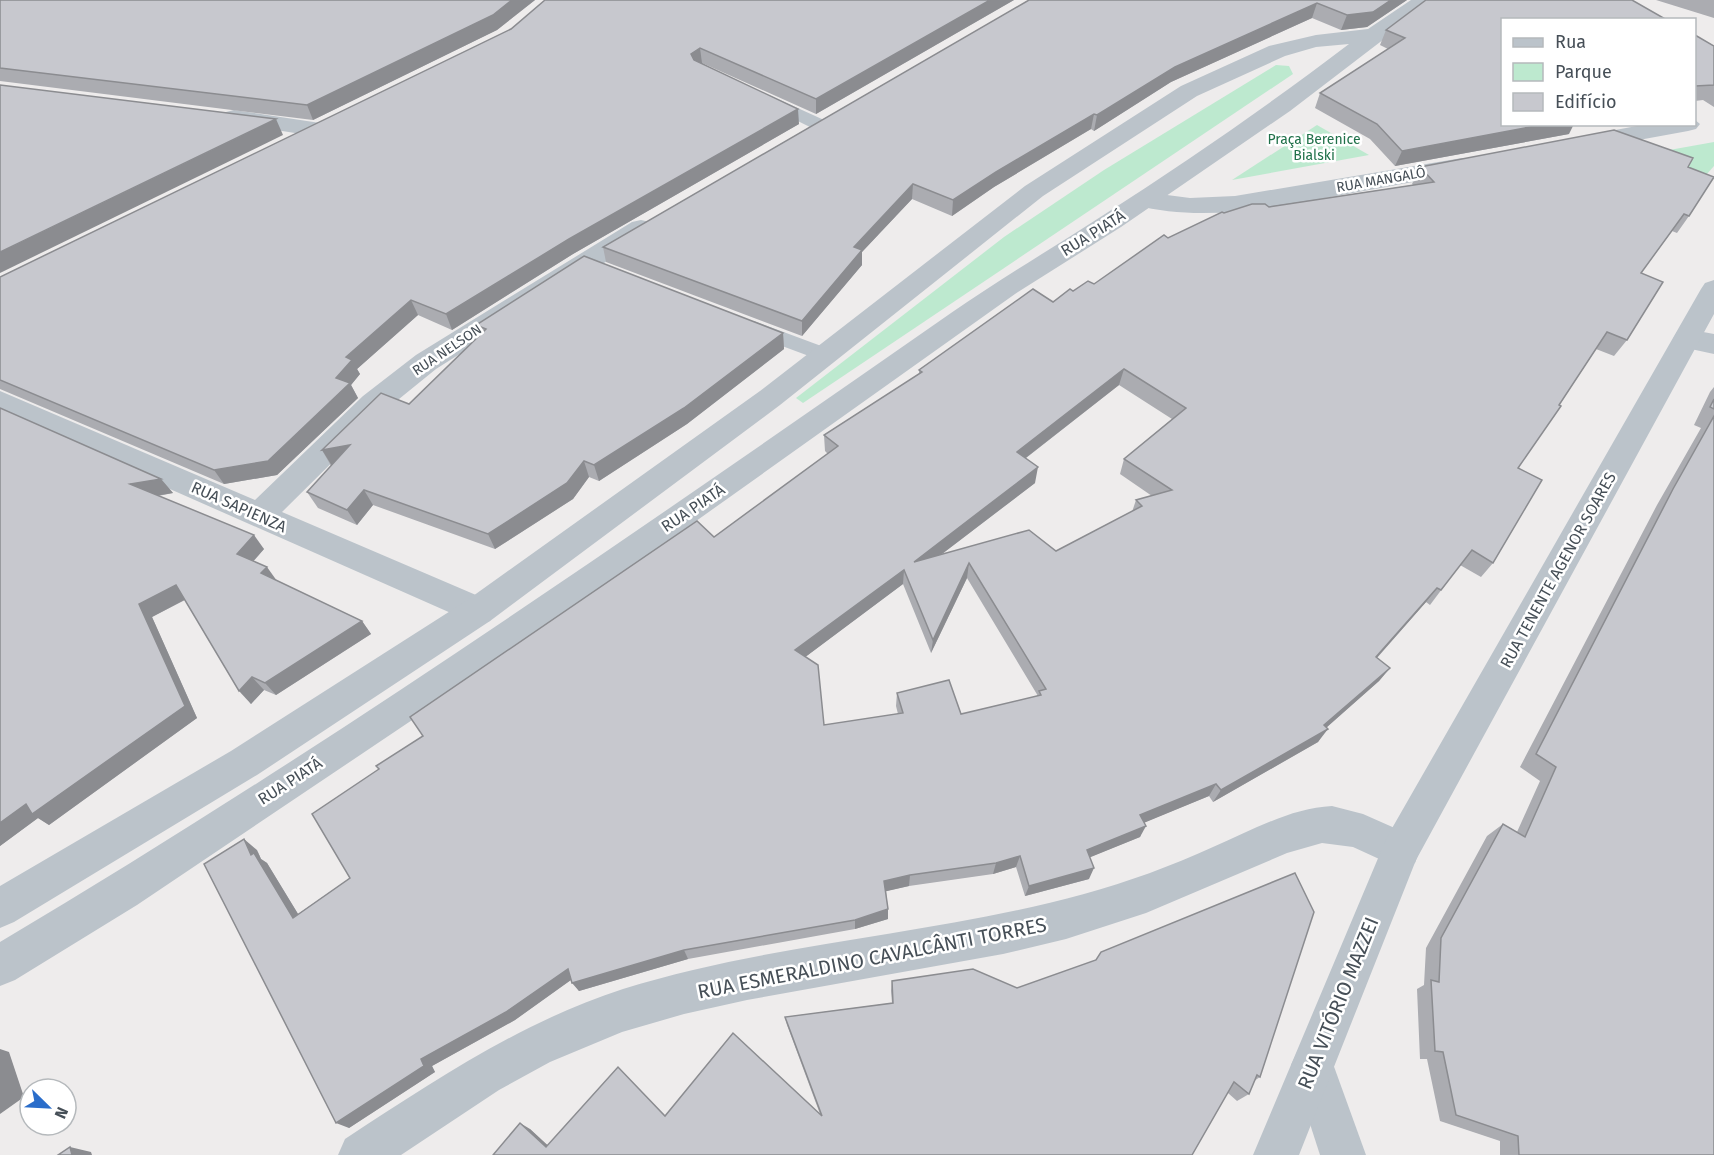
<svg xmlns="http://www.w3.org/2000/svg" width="1714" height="1155" font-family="'Fira Sans',sans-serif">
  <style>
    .green { fill: #bde9cf }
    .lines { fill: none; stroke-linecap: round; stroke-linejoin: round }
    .service { fill: #bbc3ca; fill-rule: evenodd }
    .minor { fill: #bbc3ca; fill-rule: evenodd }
    .tertiary { fill: #bbc3ca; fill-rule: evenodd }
    .wall { fill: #abacb1; fill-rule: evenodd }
    .shaded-wall { fill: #8b8c90 }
    .building { fill: #c7c8ce; stroke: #8b8c90; stroke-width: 1.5; fill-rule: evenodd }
    .labels { text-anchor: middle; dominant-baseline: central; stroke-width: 5; stroke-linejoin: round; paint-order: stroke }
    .far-park-label { font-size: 14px; fill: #1f7049; stroke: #fff }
    .far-street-label { font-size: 14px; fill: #464f57; stroke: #fff }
    .street-label { font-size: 16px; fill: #464f57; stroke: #fff }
    .near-street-label { font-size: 20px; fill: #464f57; stroke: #fff }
  </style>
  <rect width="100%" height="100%" fill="#eeecec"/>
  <g class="green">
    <path d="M1276,65L1289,66L1293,74L803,403L796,398L1004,237L1104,170Z"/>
    <path d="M1317,125L1369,155L1232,180Z"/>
    <path d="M1714,142V166L1706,175L1647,154Z"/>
  </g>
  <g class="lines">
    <g class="service">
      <path d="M769,95L824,120L826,124L818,129L812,128L763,104L761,100L763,96Z"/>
      <path d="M754,321L832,350L835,355L832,360L825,362L747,333L744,328L747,323Z"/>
    </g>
    <g class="minor">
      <path d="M234,110L320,123L328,125L332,130L328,135L320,137L226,122L222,117L226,112Z"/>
      <path d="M1694,119L1700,124L1696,129L1688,131L1584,150L1576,148L1572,143L1576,138L1584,136L1647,124H1694Z"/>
      <path d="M1462,158L1471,160L1474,165L1471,170C1434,179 1395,185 1358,192C1285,205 1208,224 1135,205L1132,200L1135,195L1144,192L1190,198L1235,196Z"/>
      <path d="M641,220L650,222L654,228L650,234L436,369L383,412L282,512L490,601L495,611L490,621L478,625L0,414V391L255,500L363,396L416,355L632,222Z"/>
      <path d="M1687,329L1714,334V354L1677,346L1673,339L1677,332Z"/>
      <path d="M1332,806L1363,814L1415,837L1420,850L1415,863L1401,869L1353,847L1322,843L1287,853L1146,913L1066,939L1003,954L747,1000L684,1014L622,1032L550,1062L499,1090L401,1155H338L345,1139C434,1081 521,1022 623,989C773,942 932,936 1084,894C1128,882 1171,866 1213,847C1251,831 1290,808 1332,806Z"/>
      <path d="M1313,1043L1328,1050L1366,1155H1320L1291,1065L1298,1050Z"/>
    </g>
    <g class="tertiary">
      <path d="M1411,0H1435L1290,111L1121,227L1015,294L491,667L137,905L15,980L0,986V942C327,748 639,530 951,313C1000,279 1051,249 1102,216C1186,162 1269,105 1349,44L1316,47L1285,56L1197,96L1043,196L780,405L490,621L257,775L14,922L0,928V886L231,751L466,601L760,391L1025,186L1181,86L1269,46L1316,35L1368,29Z"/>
      <path d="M1714,280V314L1416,860L1299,1155H1253L1387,837L1701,289L1705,283Z"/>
    </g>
  </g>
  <g class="wall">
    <path d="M0,0H535L497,30L313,120L0,81Z"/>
    <path d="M1014,0L816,114L702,63L799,124L573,254L452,330L418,315L357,369L360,374L351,385L358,398L277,475L224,484L0,389V277L511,29Z"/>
    <path d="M1029,0H1407L1367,27L1341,30L1312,18L1171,82L1094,131L1091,129L994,187L952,216L912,199L862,252V265L802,336L606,262L603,247Z"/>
    <path d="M1656,0H1714V18Z"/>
    <path d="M1503,20L1569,134L1395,166L1370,139L1315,108L1320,93L1388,49L1380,45L1386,30Z"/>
    <path d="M1695,35L1714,46V107L1703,100L1695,101Z"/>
    <path d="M1420,167H1688L1689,216L1677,233L1672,231L1641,273L1627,340L1614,356L1596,349L1518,468L1493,563L1481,577L1460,565L1430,605L1426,602L1377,658L1390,668L1379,681L1326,728L1318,742L1213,802L1209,796L1145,822L1140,837L1090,857L1089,879L1025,896L1016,867L993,874L909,886L886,891L888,909V919L855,929L688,959L579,991L571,980L515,1020L432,1066L435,1072L349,1128L257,850L261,859L267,863L298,914L350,878L379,769L423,736L714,537L828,454L825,451L824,435L919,374V370L1073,291L1094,284L1168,238L1224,213L1413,185L1412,184ZM1119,385L1172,419L1124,459L1120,474L1152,496L1136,500L1132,512L1056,551L942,554L1035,483L1026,458ZM967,578L1038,696L961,714L897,693L896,706L898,714L824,725L805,657L903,584L931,653Z"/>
    <path d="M476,325L783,333L784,349L687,424L599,481L589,477L573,499L495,549L373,505L357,525L318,508L307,492L331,466L322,450L409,404L480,336Z"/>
    <path d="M1714,387V1155H1500V1141L1440,1121L1427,1059H1420L1417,989L1424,985L1426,948L1487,836L1503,824L1517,832L1540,781L1520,767L1657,505L1701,428L1694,425L1710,392Z"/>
    <path d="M0,408L161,479L173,493L158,496L264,549L253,562L277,581L362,621L371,634L276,695L264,690L251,704L185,600L152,617L197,718L49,825L38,818L0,846Z"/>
    <path d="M1096,960L1260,1077L1254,1081L1249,1094L1237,1101L1228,1093L493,1155L530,1129L547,1145L665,1116L820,1114L787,1025L785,1017L892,1003L891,991L892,981L1017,988Z"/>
  </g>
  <g class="shaded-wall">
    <path d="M512,0H535L497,30L313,120L307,105Z"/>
    <path d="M990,0H1014L816,114V99Z"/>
    <path d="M1391,0H1407L1367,27L1341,30L1347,15Z"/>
    <path d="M1317,3L1312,18L1171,82L1094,131L1097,115L1175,67Z"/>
    <path d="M700,48L702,63L693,70L691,54Z"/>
    <path d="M798,109L799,124L573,254L452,330L446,314L569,239Z"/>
    <path d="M1094,114L1091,129L994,187L952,216L953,200L996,172Z"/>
    <path d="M276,119L283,135L0,273V252Z"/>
    <path d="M1546,124H1574L1569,134L1395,166L1402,151Z"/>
    <path d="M913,184L912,199L862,252V265L802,336V321L854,247Z"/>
    <path d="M411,300L418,315L357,369L360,374L351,385L358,398L277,475L224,484L214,470L336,378L346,357Z"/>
    <path d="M783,333L784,349L687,424L599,481L594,465Z"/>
    <path d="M1124,369L1119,385L1014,467L1017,452Z"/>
    <path d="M350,445L332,466L322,450Z"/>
    <path d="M584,461L589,477L573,499L495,549L488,534Z"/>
    <path d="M1038,467L1035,483L913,576L914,562Z"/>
    <path d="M161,479L173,493L143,498L130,484Z"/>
    <path d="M364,490L373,505L357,525L347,510Z"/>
    <path d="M254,535L264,549L247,568L237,554Z"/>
    <path d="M969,563L967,578L931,653L933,640Z"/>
    <path d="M267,567L277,581L261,573Z"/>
    <path d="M904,570L903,584L796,664L795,650Z"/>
    <path d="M176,585L188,598L152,617L197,718L49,825L38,818L0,846V823L139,604Z"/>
    <path d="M1437,588L1426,602L1365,671L1376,657Z"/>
    <path d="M362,621L371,634L276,695L265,683Z"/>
    <path d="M1390,668L1379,681L1319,734L1328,729L1318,742L1213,802L1221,790L1324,725Z"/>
    <path d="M252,677L264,690L251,704L239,691Z"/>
    <path d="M1216,784L1209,796L1134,827L1140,815Z"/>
    <path d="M1146,826L1140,837L1081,861L1087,850Z"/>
    <path d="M244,839L257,850L261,859L267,863L306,927L293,918L251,855Z"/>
    <path d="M1020,856L1016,867L993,874L996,863Z"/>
    <path d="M1094,868L1089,879L1025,896L1029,886Z"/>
    <path d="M910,875L909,886L883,892L884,881Z"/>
    <path d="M888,909V919L855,929V920Z"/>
    <path d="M684,950L688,959L579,991L572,983Z"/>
    <path d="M568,969L575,977L515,1020L432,1066L435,1072L349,1128L336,1123L421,1059Z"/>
    <path d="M0,1049L9,1052L24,1097L0,1114Z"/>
    <path d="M520,1123L530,1129L555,1152L546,1147Z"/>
    <path d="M70,1147L91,1152L92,1155H72Z"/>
  </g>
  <g class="building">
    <path d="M0,0H512L493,15L307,105L0,68Z"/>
    <path d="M545,0H990L816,99L700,48L691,54L694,60L798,109L569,239L446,314L411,300L346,357L352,360L336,378L350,383L268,461L214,470L0,380V277L511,29Z"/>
    <path d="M1029,0H1391L1373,12L1347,15L1317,3L1175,67L1097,115L1094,114L996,172L953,200L913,184L854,247L862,250L802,321L603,247Z"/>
    <path d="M1426,0H1632L1667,20H1503V124H1546L1402,151L1377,124L1320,93L1405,38L1386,30Z"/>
    <path d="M1695,35L1714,46V85L1695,86Z"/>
    <path d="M0,85L276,119L0,252Z"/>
    <path d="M1614,130L1693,158L1688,167L1714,177L1689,216L1684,214L1641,273L1663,282L1627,340L1607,332L1559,405L1561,406L1518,468L1542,480L1493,563L1472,550L1441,590L1437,588L1376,657L1390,668L1324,725L1328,729L1221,790L1216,784L1140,815L1146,826L1087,850L1094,868L1029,886L1020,856L996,863L910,875L884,881L888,909L855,920L684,950L572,983L568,969L506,1012L421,1059L424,1066L336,1123L204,864L244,839L251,855L254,853L293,918L350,878L312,814L379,769L376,766L423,736L410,717L697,521L714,537L838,446L824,435L922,372L919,370L1033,289L1053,302L1070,289L1073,291L1088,281L1094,284L1164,235L1168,238L1222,212L1224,213L1252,204H1265L1269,207L1434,182L1420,167ZM1124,369L1186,408L1124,459L1172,490L1136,500L1142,506L1056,551L1029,530L914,562L1038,467L1017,452ZM969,563L1046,689L1039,691L1041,695L961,714L949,680L897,693L903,713L824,725L818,665L795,650L904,570L933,640Z"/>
    <path d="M584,256L783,333L684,408L594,465L584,461L567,483L488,534L364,490L347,510L307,492L350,445L322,450L381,393L409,404L486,329L476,325Z"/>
    <path d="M1714,399V409L1710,407Z"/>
    <path d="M0,408L161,479L130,484L254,535L237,554L267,567L261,573L362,621L265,683L252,677L239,691L176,585L139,604L185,706L32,814L26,804L0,823Z"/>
    <path d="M1714,416V1155H1519L1518,1136L1456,1115L1443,1052L1435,1051L1431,980L1439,982L1441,938L1503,824L1525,837L1556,767L1536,754L1673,489Z"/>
    <path d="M1295,873L1314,912L1260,1077L1257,1075L1249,1094L1234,1082L1192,1155H493L520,1123L546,1147L618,1067L665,1116L733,1033L822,1116L785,1017L893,1003L892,981L973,969L1017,988L1096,960L1101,952Z"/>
    <path d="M70,1147L72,1155H58Z"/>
  </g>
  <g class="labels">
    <g class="far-park-label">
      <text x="1314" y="139">Praça Berenice<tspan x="1314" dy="16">Bialski</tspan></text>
    </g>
    <g class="far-street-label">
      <text transform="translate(1381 180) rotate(-10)">RUA MANGALÔ</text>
      <text transform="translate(447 350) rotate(-34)">RUA NELSON</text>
    </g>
    <g class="street-label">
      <text transform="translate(1093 233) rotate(-32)">RUA PIATÁ</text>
      <text transform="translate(239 507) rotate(24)">RUA SAPIENZA</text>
      <text transform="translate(693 508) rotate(-34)">RUA PIATÁ</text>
      <text transform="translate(1558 570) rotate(-61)">RUA TENENTE AGENOR SOARES</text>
      <text transform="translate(290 781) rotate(-33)">RUA PIATÁ</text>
    </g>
    <g class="near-street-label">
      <text transform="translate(872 958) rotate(-11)">RUA ESMERALDINO CAVALCÂNTI TORRES</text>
      <text transform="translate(1338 1003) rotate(-68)">RUA VITÓRIO MAZZEI</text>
    </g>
  </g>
  <rect x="1501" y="18" width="195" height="108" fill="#ffffff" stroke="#b5b9bc" stroke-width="1.5"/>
  <rect x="1513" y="38" width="30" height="9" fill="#bbc3ca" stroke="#b5b9bc" stroke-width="1.5"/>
  <text x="1555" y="48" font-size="18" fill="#464f57">Rua</text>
  <rect x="1513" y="63" width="30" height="18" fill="#bde9cf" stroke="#b5b9bc" stroke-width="1.5"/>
  <text x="1555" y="78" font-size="18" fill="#464f57">Parque</text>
  <rect x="1513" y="93" width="30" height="18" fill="#c7c8ce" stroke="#b5b9bc" stroke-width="1.5"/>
  <text x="1555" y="108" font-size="18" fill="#464f57">Edifício</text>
  <g transform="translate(48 1107) rotate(114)"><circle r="28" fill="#ffffff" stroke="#b5b9bc" stroke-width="1.5"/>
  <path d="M0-4.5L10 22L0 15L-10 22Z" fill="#2a6dca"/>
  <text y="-9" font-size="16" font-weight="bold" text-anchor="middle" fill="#464f57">N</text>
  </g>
</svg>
